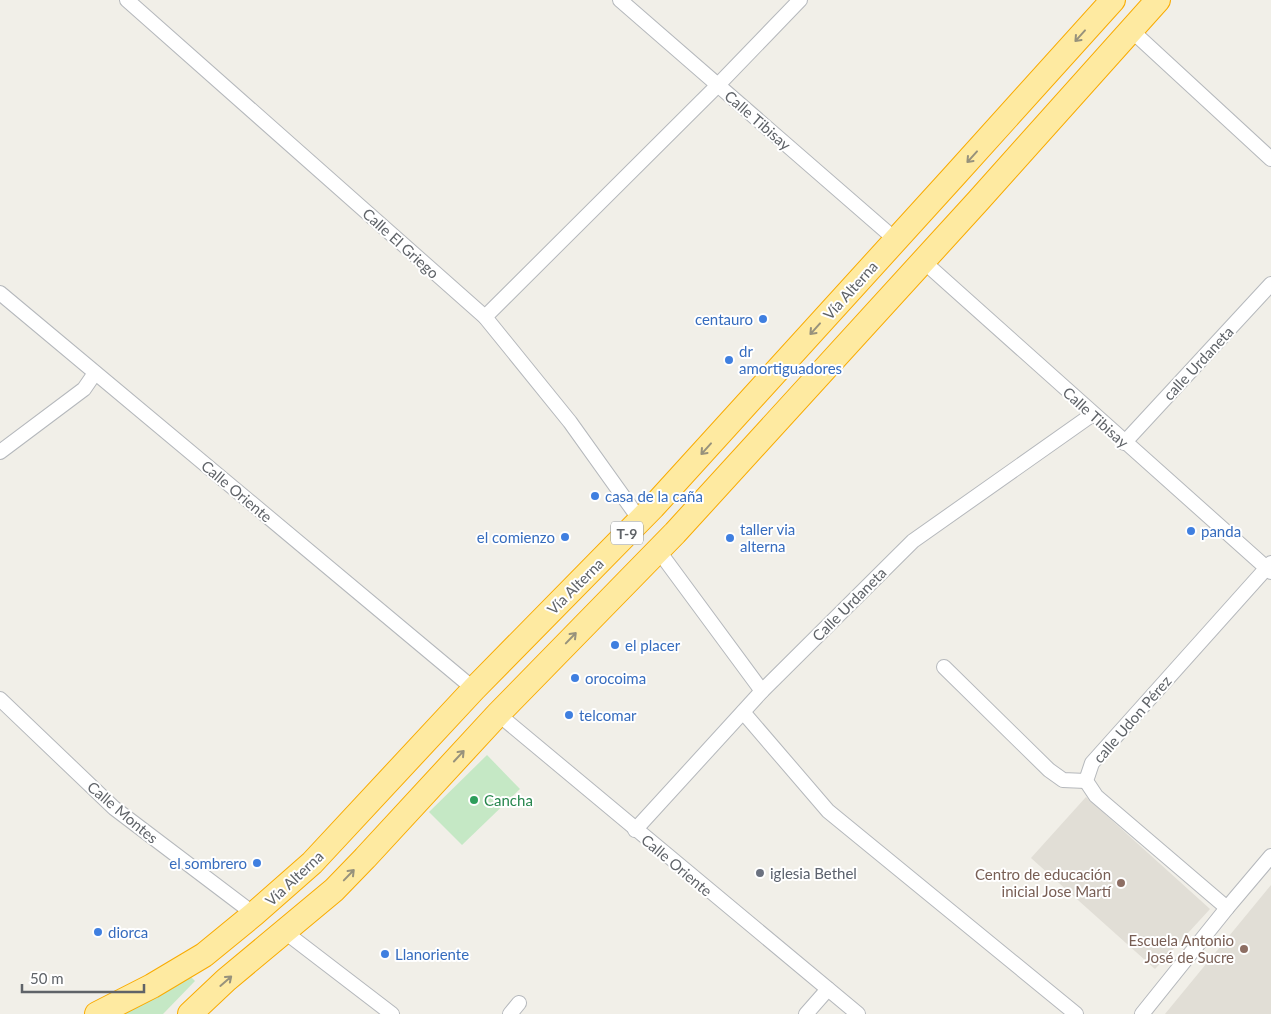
<svg xmlns="http://www.w3.org/2000/svg" width="1271" height="1014" font-family="Lato,sans-serif">
  <style>
    .education { fill: #e1ded6 }
    .green { fill: #c5e8c5 }
    .lines { fill: none; stroke-linecap: round; stroke-linejoin: round }
    .minor-casing { stroke: #b5b8bc; stroke-width: 16 }
    .trunk-casing { stroke: #f9ab00; stroke-width: 26 }
    .minor { stroke: #fff; stroke-width: 14 }
    .trunk { stroke: #feeaa1; stroke-width: 24 }
    .oneway { stroke: #97927c }
    .shop-dot { fill: #3f7fe0; stroke: #fff; stroke-width: 2 }
    .leisure-dot { fill: #2e9e5b; stroke: #fff; stroke-width: 2 }
    .worship-dot { fill: #6b7280; stroke: #fff; stroke-width: 2 }
    .education-dot { fill: #8d6e63; stroke: #fff; stroke-width: 2 }
    .labels { text-anchor: middle; dominant-baseline: central; stroke-width: 4; stroke-linejoin: round; paint-order: stroke }
    .shield { fill: #fff; stroke: #8f9295; stroke-width: 1 }
    .shield-label { font-size: 14px; font-weight: bold; fill: #5f6368 }
    .street-label { font-size: 15px; fill: #5f6368; stroke: #fff }
    .shop-label { font-size: 15px; fill: #366cbe; stroke: #fff; text-anchor: start }
    .leisure-label { font-size: 15px; fill: #27864d; stroke: #fff; text-anchor: start }
    .worship-label { font-size: 15px; fill: #5b616d; stroke: #fff; text-anchor: start }
    .education-label { font-size: 15px; fill: #785e54; stroke: #fff; text-anchor: end }
  </style>
  <rect width="100%" height="100%" fill="#f1efe8"/>
  <g class="education">
    <path d="M1086,797L1210,909L1155,969L1031,858Z"/>
    <path d="M1271,885V1014H1165Z"/>
  </g>
  <g class="green">
    <path d="M487,755L520,789L462,845L429,812Z"/>
    <path d="M186,972L195,981L163,1014H114Z"/>
  </g>
  <g class="lines">
    <g class="minor-casing">
      <g id="minor">
        <path d="M127,0L485,317L570,422L640,520"/>
        <path d="M620,0L896,240"/>
        <path d="M1131,30L1271,159"/>
        <path d="M923,261L1271,572"/>
        <path d="M0,293L474,689"/>
        <path d="M485,317L717,86L800,0"/>
        <path d="M1124,443L1271,284"/>
        <path d="M0,452L84,389L95,373"/>
        <path d="M658,550L762,691"/>
        <path d="M944,667L1049,770L1063,780L1086,781"/>
        <path d="M0,699L114,808L254,914"/>
        <path d="M743,712L828,811L1076,1014"/>
        <path d="M498,714L858,1014"/>
        <path d="M635,830L762,691L913,541L1093,414"/>
        <path d="M1227,908L1096,796L1086,781L1092,763L1271,563"/>
        <path d="M285,932L392,1014"/>
        <path d="M510,1014L519,1003"/>
        <path d="M806,1014L828,989"/>
        <path d="M1142,1014L1227,908L1271,856"/>
      </g>
    </g>
    <g class="trunk-casing">
      <g id="trunk">
        <path d="M97,1014L152,986L204,955L254,914L312,863L474,689L653,507L955,175L1113,0"/>
        <path d="M190,1014L226,980L334,890L365,858L498,714L675,533L978,201L1158,0"/>
      </g>
    </g>
    <use href="#minor" class="minor"/>
    <use href="#trunk" class="trunk"/>
  </g>
  <defs><path id="oneway-shaft" d="M-6 0H5M1.5-3L5.5 0L1.5 3" fill="none" stroke-width="1.6" stroke-linecap="round" stroke-linejoin="round" transform="scale(1.25)"/></defs>
  <g class="oneway">
    <use href="#oneway-shaft" transform="translate(1080 36) rotate(132)"/>
    <use href="#oneway-shaft" transform="translate(972 157) rotate(132)"/>
    <use href="#oneway-shaft" transform="translate(815 329) rotate(132)"/>
    <use href="#oneway-shaft" transform="translate(706 449) rotate(132)"/>
    <use href="#oneway-shaft" transform="translate(571 638) rotate(-46)"/>
    <use href="#oneway-shaft" transform="translate(459 756) rotate(-47)"/>
    <use href="#oneway-shaft" transform="translate(349 875) rotate(-46)"/>
    <use href="#oneway-shaft" transform="translate(226 981) rotate(-41)"/>
  </g>
  <g class="shop-dot">
    <circle cx="763" cy="319" r="5"/>
    <circle cx="729" cy="360" r="5"/>
    <circle cx="595" cy="496" r="5"/>
    <circle cx="1191" cy="531" r="5"/>
    <circle cx="565" cy="537" r="5"/>
    <circle cx="730" cy="538" r="5"/>
    <circle cx="615" cy="645" r="5"/>
    <circle cx="575" cy="678" r="5"/>
    <circle cx="569" cy="715" r="5"/>
    <circle cx="257" cy="863" r="5"/>
    <circle cx="98" cy="932" r="5"/>
    <circle cx="385" cy="954" r="5"/>
  </g>
  <circle class="leisure-dot" cx="474" cy="800" r="5"/>
  <circle class="worship-dot" cx="760" cy="873" r="5"/>
  <g class="education-dot">
    <circle cx="1121" cy="883" r="5"/>
    <circle cx="1244" cy="949" r="5"/>
  </g>
  <g class="labels">
    <rect class="shield" x="611" y="521.5" width="32" height="23" rx="4"/>
    <g class="shield-label">
      <text x="627" y="533">T-9</text>
    </g>
    <g class="street-label">
      <text transform="translate(758 120) rotate(41)">Calle Tibisay</text>
      <text transform="translate(401 243) rotate(42)">Calle El Griego</text>
      <text transform="translate(850 290) rotate(-48)">Vía Alterna</text>
      <text transform="translate(1198 363) rotate(-47)">calle Urdaneta</text>
      <text transform="translate(1096 417) rotate(42)">Calle Tibisay</text>
      <text transform="translate(237 491) rotate(40)">Calle Oriente</text>
      <text transform="translate(575 586) rotate(-45)">Vía Alterna</text>
      <text transform="translate(849 604) rotate(-45)">Calle Urdaneta</text>
      <text transform="translate(1132 719) rotate(-49)">calle Udon Pérez</text>
      <text transform="translate(123 812) rotate(40)">Calle Montes</text>
      <text transform="translate(677 865) rotate(40)">Calle Oriente</text>
      <text transform="translate(294 878) rotate(-43)">Vía Alterna</text>
    </g>
    <g class="shop-label">
      <text x="753" y="319" text-anchor="end">centauro</text>
      <text x="739" y="351">dr<tspan x="739" dy="17">amortiguadores</tspan></text>
      <text x="605" y="496">casa de la caña</text>
      <text x="740" y="529">taller via<tspan x="740" dy="17">alterna</tspan></text>
      <text x="1201" y="531">panda</text>
      <text x="555" y="537" text-anchor="end">el comienzo</text>
      <text x="625" y="645">el placer</text>
      <text x="585" y="678">orocoima</text>
      <text x="579" y="715">telcomar</text>
      <text x="247" y="863" text-anchor="end">el sombrero</text>
      <text x="108" y="932">diorca</text>
      <text x="395" y="954">Llanoriente</text>
    </g>
    <g class="leisure-label">
      <text x="484" y="800">Cancha</text>
    </g>
    <g class="worship-label">
      <text x="770" y="873">iglesia Bethel</text>
    </g>
    <g class="education-label">
      <text x="1111" y="874">Centro de educación<tspan x="1111" dy="17">inicial Jose Martí</tspan></text>
      <text x="1234" y="940">Escuela Antonio<tspan x="1234" dy="17">José de Sucre</tspan></text>
    </g>
  </g>
  <path d="M22 984v8h122v-8" fill="none" stroke="#5f6368" stroke-width="2.5"/>
  <text x="30" y="984" font-size="15" fill="#5f6368" stroke="#ffffff" stroke-width="4" paint-order="stroke">50 m</text>
</svg>
